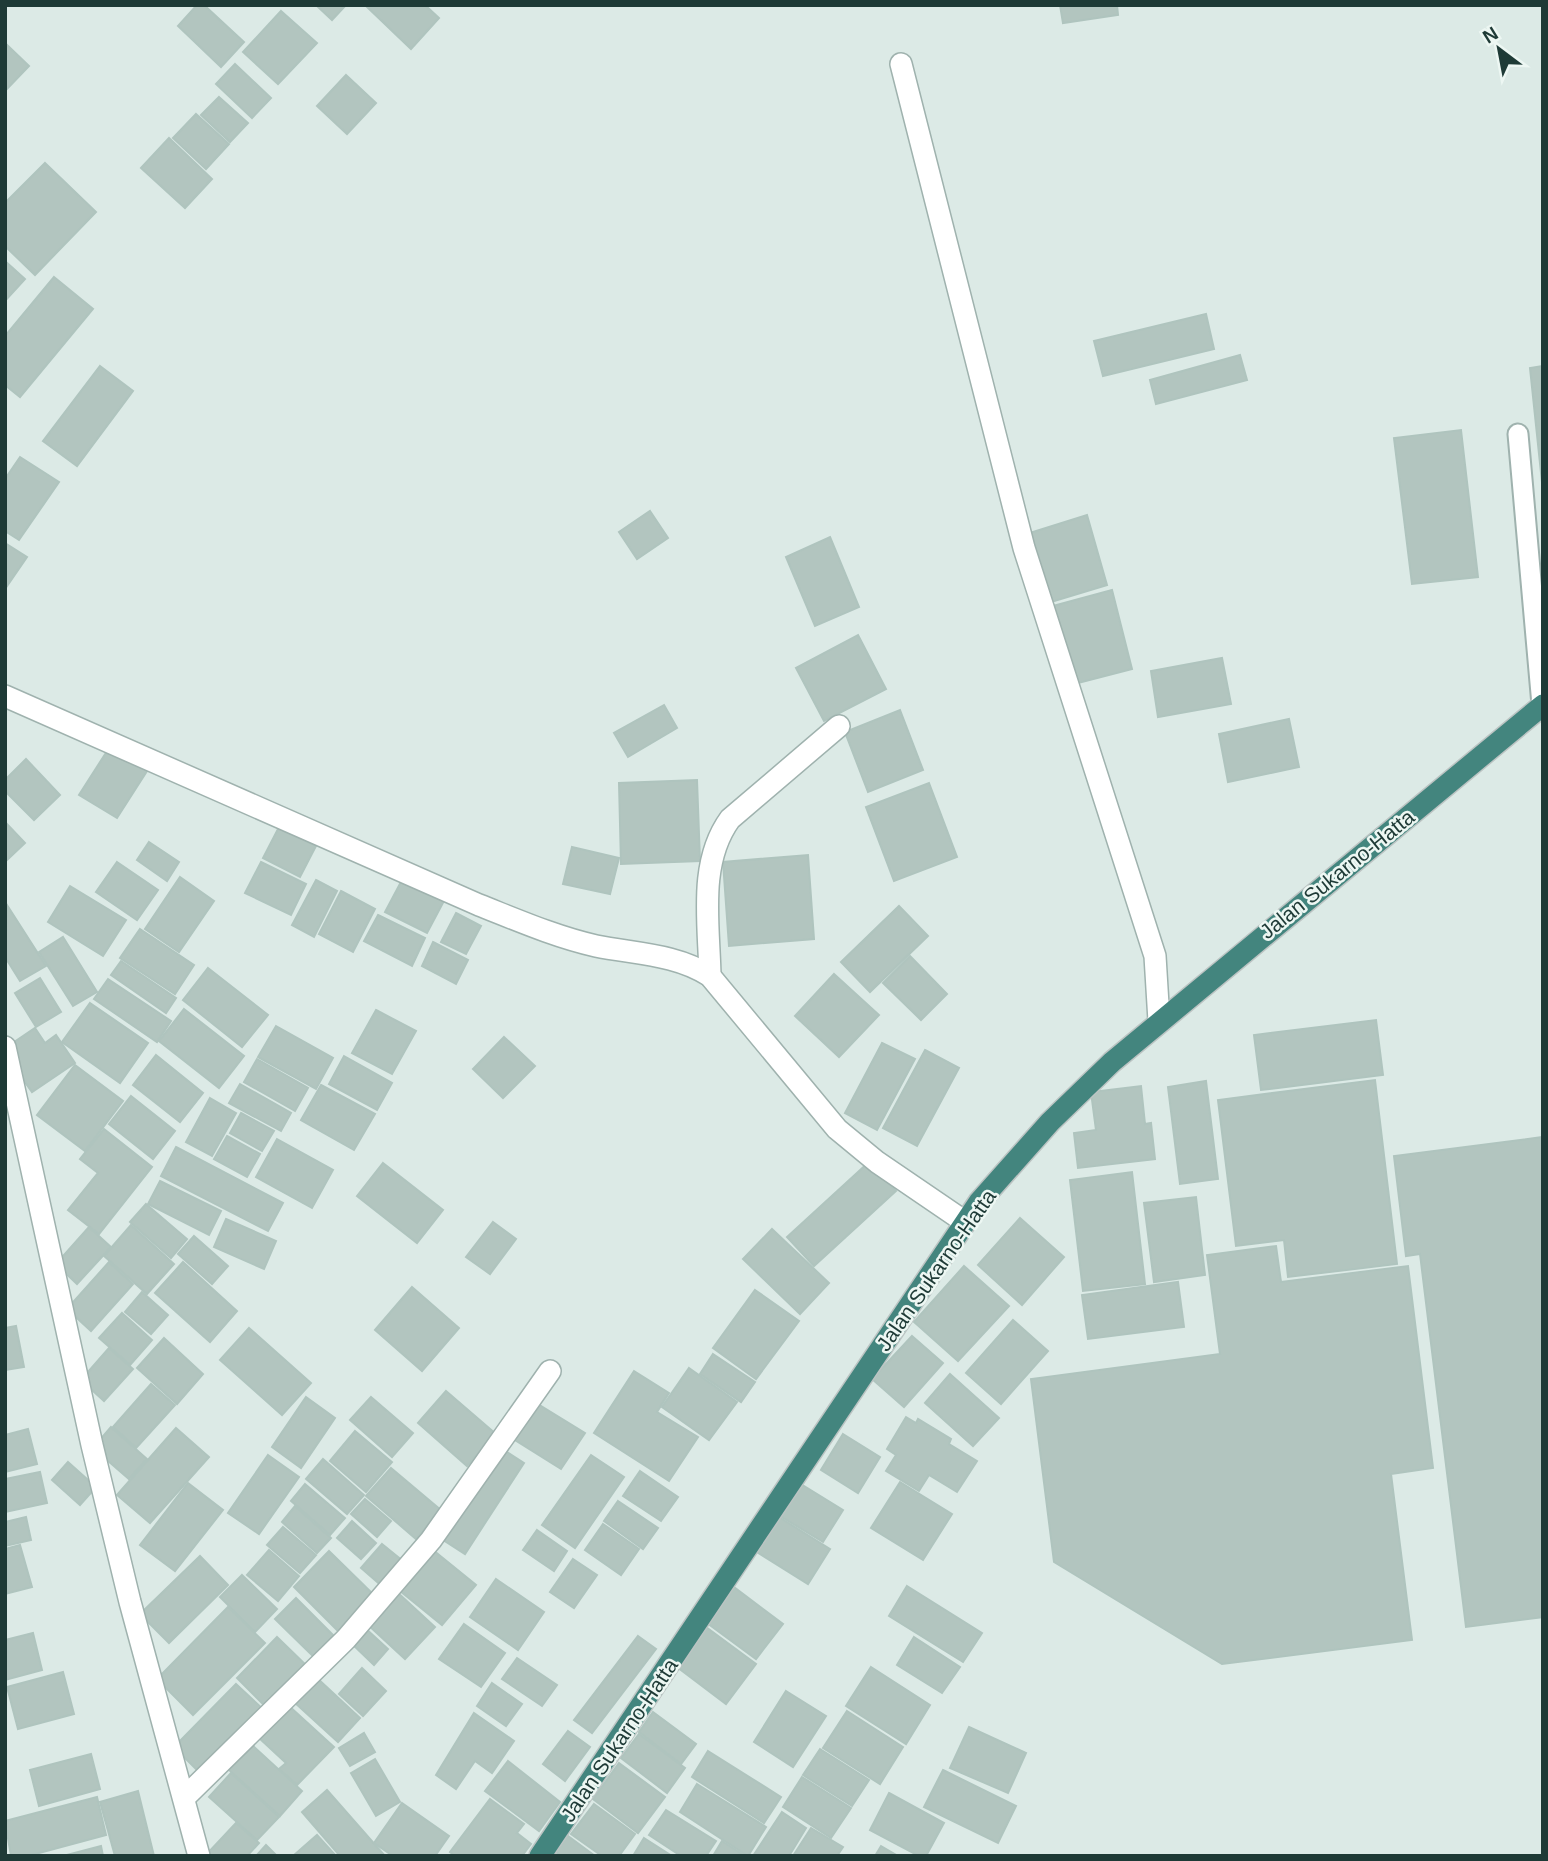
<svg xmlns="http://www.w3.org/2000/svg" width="1548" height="1861" font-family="Arial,sans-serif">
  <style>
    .building { fill: #b2c5bf; stroke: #afc4be; stroke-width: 2 }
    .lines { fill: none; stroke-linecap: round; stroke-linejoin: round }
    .service-casing { stroke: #9fb2ae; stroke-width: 23 }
    .minor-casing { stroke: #9fb2ae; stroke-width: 24 }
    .trunk-casing { stroke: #bcc4c3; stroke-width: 24 }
    .service { stroke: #fff; stroke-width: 19 }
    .minor { stroke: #fff; stroke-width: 21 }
    .trunk { stroke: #43857e; stroke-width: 21 }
    .labels { text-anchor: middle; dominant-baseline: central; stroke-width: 5; stroke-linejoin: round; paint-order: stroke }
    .street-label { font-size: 21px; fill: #1e3a36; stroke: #edf7f3 }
  </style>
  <rect width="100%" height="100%" fill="#dceae6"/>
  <g class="building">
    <path d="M197,5H204L244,42L221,67L178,26Z"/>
    <path d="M316,5H346L332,20Z"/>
    <path d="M425,5L439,18L411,49L366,6Z"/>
    <path d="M1060,5H1117L1118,15L1063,23Z"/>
    <path d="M281,11L317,43L278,84L243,52Z"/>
    <path d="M5,43L29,66L5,91Z"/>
    <path d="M235,64L271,98L252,118L216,84Z"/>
    <path d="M346,75L376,103L347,134L317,106Z"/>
    <path d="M219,97L248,123L230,142L201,115Z"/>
    <path d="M196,114L229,144L206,169L173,138Z"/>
    <path d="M169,138L212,179L185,208L141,168Z"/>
    <path d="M45,163L96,212L35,275L5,246V203Z"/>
    <path d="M5,261L25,279L5,301Z"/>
    <path d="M54,277L93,309L20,397L5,385V336Z"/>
    <path d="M1206,314L1214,349L1103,376L1094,341Z"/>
    <path d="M1240,355L1247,380L1156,404L1150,380Z"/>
    <path d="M100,366L133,391L77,466L43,441Z"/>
    <path d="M1543,366V492L1530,368Z"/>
    <path d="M1461,430L1478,577L1412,584L1394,438Z"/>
    <path d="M20,457L59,482L19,540L5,531V479Z"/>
    <path d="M650,511L668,538L637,559L619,532Z"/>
    <path d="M1087,515L1107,585L1051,602L1030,533Z"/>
    <path d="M830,537L859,607L815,626L786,557Z"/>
    <path d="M5,543L27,557L5,589Z"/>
    <path d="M1112,590L1132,669L1074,684L1053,606Z"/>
    <path d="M858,635L886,689L824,721L796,668Z"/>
    <path d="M1222,658L1231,704L1158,717L1151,671Z"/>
    <path d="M664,705L677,728L628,757L614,733Z"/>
    <path d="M900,710L923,770L868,792L845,732Z"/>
    <path d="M1289,719L1299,767L1228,782L1219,734Z"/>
    <path d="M109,748L147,771L117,818L79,795Z"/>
    <path d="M26,759L60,795L34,820L5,791V780Z"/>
    <path d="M697,780L700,861L621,864L619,783Z"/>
    <path d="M929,783L957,857L894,881L866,807Z"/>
    <path d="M5,822L25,843L5,862Z"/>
    <path d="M279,827L316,846L300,877L263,858Z"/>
    <path d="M149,842L179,862L167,881L137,860Z"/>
    <path d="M572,847L619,858L610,894L563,884Z"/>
    <path d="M808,855L814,939L729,946L723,862Z"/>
    <path d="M117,862L158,890L137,920L96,892Z"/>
    <path d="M261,862L306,884L291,915L245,893Z"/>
    <path d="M180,877L214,901L179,952L145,929Z"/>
    <path d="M403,878L445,899L427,933L385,912Z"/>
    <path d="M316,880L337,891L314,937L292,925Z"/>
    <path d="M70,886L126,920L103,956L48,922Z"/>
    <path d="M341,891L375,909L353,952L319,934Z"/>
    <path d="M7,905L46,966L20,981L5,957Z"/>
    <path d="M899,906L928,936L870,992L841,962Z"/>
    <path d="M456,913L481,926L466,954L441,942Z"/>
    <path d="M378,915L425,938L412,966L364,941Z"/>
    <path d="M140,929L194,965L175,994L120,958Z"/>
    <path d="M63,937L97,992L73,1006L39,952Z"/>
    <path d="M433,942L468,960L456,984L422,966Z"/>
    <path d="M910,956L947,994L921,1020L883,983Z"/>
    <path d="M121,961L176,998L166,1013L111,975Z"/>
    <path d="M208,968L268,1015L242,1047L183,1000Z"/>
    <path d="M834,974L879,1015L839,1057L795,1016Z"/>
    <path d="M40,978L61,1012L36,1027L15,993Z"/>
    <path d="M108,979L171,1021L157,1042L94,999Z"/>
    <path d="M90,1003L148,1043L120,1083L62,1042Z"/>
    <path d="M184,1009L244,1056L219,1088L159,1041Z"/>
    <path d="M376,1010L416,1031L392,1074L352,1053Z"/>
    <path d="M1376,1020L1383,1075L1261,1090L1254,1035Z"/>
    <path d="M276,1026L333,1058L316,1089L258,1057Z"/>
    <path d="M35,1028L45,1043L56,1035L75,1063L32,1092L13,1065L7,1047Z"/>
    <path d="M504,1037L535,1066L503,1098L473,1069Z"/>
    <path d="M882,1043L915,1059L877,1130L845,1113Z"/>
    <path d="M925,1050L959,1068L917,1146L883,1128Z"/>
    <path d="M156,1055L203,1093L180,1122L133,1085Z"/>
    <path d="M344,1056L392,1083L377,1110L329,1084Z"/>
    <path d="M257,1059L308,1088L295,1111L244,1082Z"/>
    <path d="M75,1065L123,1101L85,1151L37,1115Z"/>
    <path d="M1375,1080L1397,1264L1288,1277L1284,1240L1236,1246L1218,1100Z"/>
    <path d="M1206,1081L1218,1179L1180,1184L1168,1087Z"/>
    <path d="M240,1084L291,1113L281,1131L229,1103Z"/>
    <path d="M321,1085L375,1114L354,1150L301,1120Z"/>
    <path d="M1141,1086L1145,1124L1151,1123L1155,1159L1078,1168L1074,1133L1096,1130L1091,1092Z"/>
    <path d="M131,1096L175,1131L153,1159L109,1124Z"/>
    <path d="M210,1098L236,1113L212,1156L186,1142Z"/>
    <path d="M241,1113L274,1131L262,1151L230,1133Z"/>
    <path d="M104,1129L152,1167L99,1234L68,1210L98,1173L80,1159Z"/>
    <path d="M227,1136L260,1154L247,1177L214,1159Z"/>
    <path d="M1543,1137V1617L1466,1627L1420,1254L1406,1256L1394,1156Z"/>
    <path d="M277,1139L333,1170L312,1208L256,1177Z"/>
    <path d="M176,1147L283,1203L268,1231L161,1176Z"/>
    <path d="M869,1162L896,1191L814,1266L787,1237Z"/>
    <path d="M383,1163L443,1210L417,1243L357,1196Z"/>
    <path d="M1132,1172L1145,1284L1083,1291L1070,1180Z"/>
    <path d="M160,1181L221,1211L209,1235L148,1204Z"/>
    <path d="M1196,1197L1205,1275L1154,1282L1144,1203Z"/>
    <path d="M146,1204L187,1239L171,1258L130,1222Z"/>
    <path d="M1020,1218L1064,1257L1022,1305L978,1265Z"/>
    <path d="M226,1219L276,1241L264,1269L214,1247Z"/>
    <path d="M493,1222L516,1239L490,1274L466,1257Z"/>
    <path d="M131,1225L174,1264L147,1294L104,1256Z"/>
    <path d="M89,1227L111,1247L77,1284L56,1264Z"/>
    <path d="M772,1229L829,1283L800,1314L743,1259Z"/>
    <path d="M194,1236L228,1266L212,1284L178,1254Z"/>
    <path d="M1276,1246L1281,1282L1408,1266L1433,1468L1391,1474L1412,1640L1222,1664L1054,1562L1031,1379L1220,1354L1207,1255Z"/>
    <path d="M109,1262L133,1284L91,1331L67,1309Z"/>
    <path d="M183,1262L237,1311L210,1342L155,1293Z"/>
    <path d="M964,1266L1009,1306L958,1361L914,1322Z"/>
    <path d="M1178,1282L1184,1327L1088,1339L1082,1295Z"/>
    <path d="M412,1287L459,1328L422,1371L375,1330Z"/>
    <path d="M755,1290L799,1321L756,1379L713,1348Z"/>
    <path d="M142,1292L168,1315L151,1334L125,1312Z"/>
    <path d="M122,1313L152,1340L130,1365L99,1338Z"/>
    <path d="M1013,1320L1048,1351L1001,1404L966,1373Z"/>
    <path d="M16,1326L24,1367L5,1370V1328Z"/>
    <path d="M249,1328L311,1383L282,1415L220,1360Z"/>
    <path d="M912,1336L943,1363L904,1407L872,1379Z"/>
    <path d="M164,1338L203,1374L177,1404L137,1368Z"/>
    <path d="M109,1348L133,1369L104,1401L81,1380Z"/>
    <path d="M713,1354L755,1382L741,1402L700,1374Z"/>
    <path d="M689,1368L737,1402L709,1440L662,1407Z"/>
    <path d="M634,1371L669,1393L657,1412L698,1437L669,1481L594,1433Z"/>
    <path d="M950,1374L999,1418L973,1446L925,1403Z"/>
    <path d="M151,1384L175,1405L136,1448L113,1427Z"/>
    <path d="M446,1391L496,1434L467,1466L418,1423Z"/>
    <path d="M306,1397L335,1418L301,1468L272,1447Z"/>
    <path d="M371,1397L413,1433L392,1457L350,1420Z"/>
    <path d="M533,1401L585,1433L561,1469L510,1437Z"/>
    <path d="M906,1417L916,1423L918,1419L951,1439L949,1444L977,1461L957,1492L929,1475L919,1491L886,1471L896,1455L887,1449Z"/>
    <path d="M111,1427L147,1459L129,1479L93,1448Z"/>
    <path d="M176,1428L209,1457L150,1523L117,1495Z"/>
    <path d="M28,1429L37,1464L5,1472V1435Z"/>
    <path d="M355,1431L392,1462L366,1492L330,1461Z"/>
    <path d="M843,1434L880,1457L858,1493L821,1470Z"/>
    <path d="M499,1447L524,1463L465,1554L440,1538Z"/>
    <path d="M268,1455L299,1477L259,1534L228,1513Z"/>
    <path d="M591,1455L624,1477L575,1548L542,1525Z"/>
    <path d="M323,1459L364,1495L347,1514L306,1479Z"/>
    <path d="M68,1462L96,1487L80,1505L52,1480Z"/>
    <path d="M391,1468L441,1510L416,1539L366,1496Z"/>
    <path d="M640,1471L678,1497L661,1521L623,1496Z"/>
    <path d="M40,1472L47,1503L5,1512V1479Z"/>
    <path d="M796,1481L843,1510L823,1542L775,1513Z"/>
    <path d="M900,1482L952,1514L923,1560L871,1528Z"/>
    <path d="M188,1483L223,1510L175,1571L140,1545Z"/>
    <path d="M305,1484L345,1518L330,1535L291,1501Z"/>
    <path d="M365,1499L391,1521L377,1537L351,1514Z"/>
    <path d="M618,1501L658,1528L643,1549L604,1521Z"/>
    <path d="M295,1506L331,1538L317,1553L282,1522Z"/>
    <path d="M774,1514L830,1549L808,1584L752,1549Z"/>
    <path d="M26,1517L31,1540L5,1546V1522Z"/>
    <path d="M352,1521L376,1543L361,1559L337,1538Z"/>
    <path d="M603,1524L639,1549L621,1575L585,1550Z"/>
    <path d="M283,1527L316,1555L300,1573L267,1545Z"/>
    <path d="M537,1530L567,1551L554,1571L523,1550Z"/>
    <path d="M382,1544L404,1562L383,1587L361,1568Z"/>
    <path d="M20,1545L32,1587L5,1594V1549Z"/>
    <path d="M269,1550L299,1576L278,1601L247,1575Z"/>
    <path d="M433,1550L476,1585L442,1625L399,1590Z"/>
    <path d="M329,1551L376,1597L341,1634L294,1587Z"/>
    <path d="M200,1556L228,1585L169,1643L140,1614Z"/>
    <path d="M573,1559L597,1575L574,1608L550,1592Z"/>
    <path d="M242,1575L277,1609L255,1632L220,1597Z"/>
    <path d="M496,1579L544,1612L518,1650L470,1617Z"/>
    <path d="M730,1584L783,1624L756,1659L703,1620Z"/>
    <path d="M907,1586L982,1633L963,1662L889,1616Z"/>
    <path d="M397,1592L435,1627L405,1659L367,1624Z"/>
    <path d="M296,1598L336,1638L315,1658L275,1619Z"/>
    <path d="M228,1607L265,1643L193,1715L157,1679Z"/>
    <path d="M464,1624L505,1653L481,1687L439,1659Z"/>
    <path d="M364,1627L388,1649L374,1665L350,1642Z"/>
    <path d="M706,1627L756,1664L726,1704L677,1667Z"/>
    <path d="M33,1633L42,1670L5,1680V1640Z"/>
    <path d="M638,1636L656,1649L592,1733L574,1720Z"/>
    <path d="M277,1637L310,1669L269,1710L237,1678Z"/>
    <path d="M914,1637L960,1667L942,1693L897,1665Z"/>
    <path d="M517,1658L557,1685L542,1706L502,1679Z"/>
    <path d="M871,1667L930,1705L906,1744L846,1706Z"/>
    <path d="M362,1668L386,1691L363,1716L339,1694Z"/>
    <path d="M63,1672L74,1714L18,1729L7,1687Z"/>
    <path d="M317,1678L360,1718L338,1742L294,1702Z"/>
    <path d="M492,1683L522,1704L506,1726L477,1706Z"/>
    <path d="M236,1684L265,1711L202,1775L174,1747Z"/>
    <path d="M786,1691L826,1716L793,1767L754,1742Z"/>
    <path d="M289,1706L334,1747L297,1785L279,1769L286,1763L259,1738Z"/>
    <path d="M847,1711L903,1747L880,1784L823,1748Z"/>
    <path d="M653,1712L696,1744L681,1764L639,1732Z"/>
    <path d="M474,1713L514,1741L492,1773L475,1761L456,1789L436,1775Z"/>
    <path d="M969,1727L1026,1753L1008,1793L950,1768Z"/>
    <path d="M568,1731L590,1747L565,1781L543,1764Z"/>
    <path d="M364,1733L375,1752L350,1766L339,1748Z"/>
    <path d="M639,1734L685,1768L667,1793L621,1758Z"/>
    <path d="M251,1744L302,1791L280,1816L228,1769Z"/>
    <path d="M820,1749L869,1780L852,1806L803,1775Z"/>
    <path d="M708,1751L781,1797L764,1823L692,1777Z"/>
    <path d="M91,1754L100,1789L39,1806L30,1770Z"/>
    <path d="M375,1759L400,1802L376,1816L351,1773Z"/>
    <path d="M508,1761L560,1802L539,1831L485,1791Z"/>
    <path d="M619,1763L665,1797L638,1833L593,1799Z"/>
    <path d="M943,1770L1016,1806L998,1843L924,1807Z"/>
    <path d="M231,1773L279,1817L257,1840L209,1797Z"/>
    <path d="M802,1777L851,1808L831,1838L783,1807Z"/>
    <path d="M697,1784L766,1827L748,1856L680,1812Z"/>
    <path d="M327,1790L385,1856H340L302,1812Z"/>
    <path d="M138,1791L154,1856H115L100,1802Z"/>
    <path d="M889,1793L944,1823L926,1856H919L870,1830Z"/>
    <path d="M97,1797L106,1835L28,1856H11L5,1821Z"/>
    <path d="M490,1799L524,1824L517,1833L531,1844L522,1856H455L450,1852Z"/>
    <path d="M402,1803L449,1836L435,1856H393L374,1843Z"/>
    <path d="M594,1804L635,1834L619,1856H602L571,1834Z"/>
    <path d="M666,1810L716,1841L706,1856H681L649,1835Z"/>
    <path d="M782,1812L806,1828L789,1856H753Z"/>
    <path d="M236,1823L259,1843L247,1856H205Z"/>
    <path d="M811,1828L843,1847L837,1856H793Z"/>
    <path d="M560,1830L595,1856H561L548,1846Z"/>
    <path d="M317,1835L336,1856H293Z"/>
    <path d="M644,1838L672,1856H633Z"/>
    <path d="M722,1841L745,1856H713Z"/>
    <path d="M266,1845L277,1856H256Z"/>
    <path d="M101,1846L103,1856H63Z"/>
    <path d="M881,1846L898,1856H875Z"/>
  </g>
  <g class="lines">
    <g class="service-casing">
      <path id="service" d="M1518,434L1542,705"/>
    </g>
    <g class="minor-casing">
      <g id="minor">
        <path d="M901,64L1024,548L1155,956L1159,1021"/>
        <path d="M5,696L479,905C517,920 556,937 596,946C635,954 676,954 710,976L837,1129L877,1162L965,1222"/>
        <path d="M710,976C709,923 698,863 730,819L839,726"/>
        <path d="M5,1047L92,1445L130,1602L199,1856"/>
        <path d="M184,1798L346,1639L431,1540L550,1371"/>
      </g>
    </g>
    <g class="trunk-casing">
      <path id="trunk" d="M540,1856L979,1202L1050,1122L1112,1062L1543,705"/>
    </g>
    <use href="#service" class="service"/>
    <use href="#minor" class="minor"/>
    <use href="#trunk" class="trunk"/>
  </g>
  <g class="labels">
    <g class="street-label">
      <text transform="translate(1337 874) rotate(-39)">Jalan Sukarno-Hatta</text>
      <text transform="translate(936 1270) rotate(-55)">Jalan Sukarno-Hatta</text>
      <text transform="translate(619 1740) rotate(-56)">Jalan Sukarno-Hatta</text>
    </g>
  </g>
  <rect width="1548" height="1861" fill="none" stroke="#1e3a36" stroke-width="14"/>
  <g transform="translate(1499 49) rotate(328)" stroke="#edf7f3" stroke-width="5" paint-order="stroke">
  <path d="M0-5L12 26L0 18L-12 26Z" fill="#1e3a36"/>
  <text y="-10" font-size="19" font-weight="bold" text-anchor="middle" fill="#1e3a36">N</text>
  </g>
</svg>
